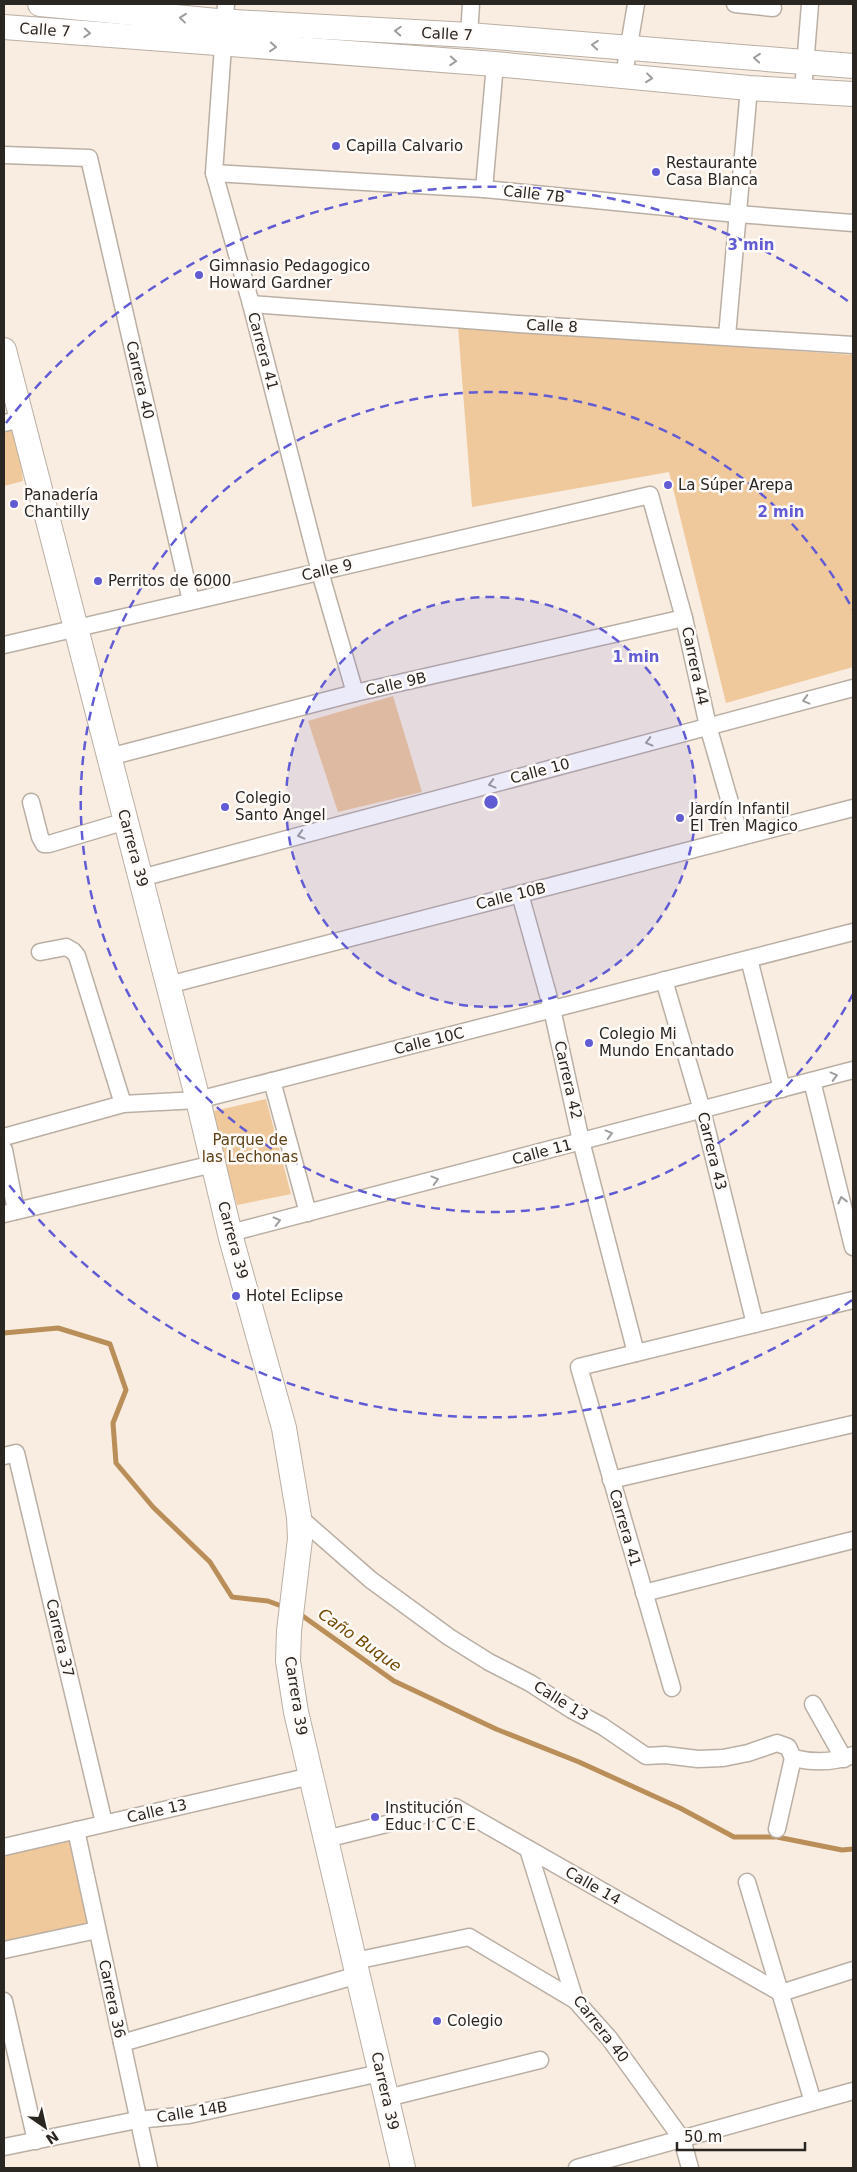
<svg xmlns="http://www.w3.org/2000/svg" width="857" height="2172" font-family="'DejaVu Sans',sans-serif">
  <style>
    .park { fill: #efc89b }
    .lines { fill: none; stroke-linecap: round; stroke-linejoin: round }
    .stream { stroke: #ba8e59; stroke-width: 5 }
    .street-casing { stroke: #baafa4; stroke-width: 19 }
    .secondary-casing { stroke: #baafa4; stroke-width: 26 }
    .street { stroke: #fff; stroke-width: 16 }
    .secondary { stroke: #fff; stroke-width: 24 }
    .oneway { stroke: #9f9d9c }
    .ring { fill: none; stroke: #625cd4; stroke-width: 2.5; stroke-dasharray: 9 6 }
    .poi-dot { fill: #625cd4; stroke: #fefbf9; stroke-width: 2 }
    .labels { text-anchor: middle; dominant-baseline: central; stroke-width: 5; stroke-linejoin: round; paint-order: stroke }
    .street-label { font-size: 15px; fill: #2a2622; stroke: #fefbf9 }
    .poi-label { font-size: 15px; fill: #2a2622; stroke: #fefbf9; text-anchor: start }
    .park-label { font-size: 15px; fill: #5e3f15; stroke: #fefbf9 }
    .water-label { font-size: 16px; font-style: italic; fill: #724700; stroke: #fefbf9 }
    .centre { fill: #625cd4; stroke: #fefbf9; stroke-width: 2.5 }
    .ring-label { font-size: 15px; text-anchor: middle; font-weight: bold; fill: #625cd4; stroke: #fefbf9; stroke-width: 5; stroke-linejoin: round; paint-order: stroke }
  </style>
  <rect width="100%" height="100%" fill="#f8ede0"/>
  <g class="park">
    <path d="M458,327L853,355V667L726,703L669,472L472,507Z"/>
    <path d="M16,426L23,481L4,486V430Z"/>
    <path d="M393,696L422,792L338,812L308,721Z"/>
    <path d="M266,1099L291,1194L237,1205L210,1112Z"/>
    <path d="M76,1830L97,1930L4,1950V1847Z"/>
  </g>
  <g class="lines">
    <g class="stream">
      <path d="M4,1333L58,1328L110,1344L126,1390L113,1423L116,1463L153,1507L210,1562L232,1597L268,1601L284,1607"/>
      <path d="M297,1612L394,1681L496,1729L579,1762L680,1808L734,1837H777L842,1850L853,1849"/>
    </g>
    <g class="street-casing">
      <g id="street">
        <path d="M226,4L214,173L251,304L320,572L355,693"/>
        <path d="M735,4L773,8"/>
        <path d="M469,35L471,4"/>
        <path d="M624,75L636,4"/>
        <path d="M803,91L810,4"/>
        <path d="M4,155L89,158L191,601"/>
        <path d="M214,173L484,189L737,214L853,223"/>
        <path d="M484,189L495,64"/>
        <path d="M251,304L519,324L853,345"/>
        <path d="M727,336L749,88"/>
        <path d="M4,423L22,419"/>
        <path d="M4,645L650,495L684,618L708,726L740,837"/>
        <path d="M109,757L355,693L684,618"/>
        <path d="M31,802L40,837L44,844H49L126,821"/>
        <path d="M141,878L853,688"/>
        <path d="M520,894L552,1009L581,1141L636,1353"/>
        <path d="M40,952L66,947L73,951L77,956L123,1104"/>
        <path d="M749,959L782,1089"/>
        <path d="M664,980L702,1110L755,1324"/>
        <path d="M168,985L853,808"/>
        <path d="M272,1081L308,1213"/>
        <path d="M812,1081L853,1247"/>
        <path d="M4,1137L123,1104L198,1100L853,932"/>
        <path d="M4,1150L16,1211"/>
        <path d="M4,1214L213,1164"/>
        <path d="M230,1233L853,1070"/>
        <path d="M4,1456L16,1453L104,1823"/>
        <path d="M611,1480L853,1424"/>
        <path d="M299,1517L371,1580L449,1637L489,1662L530,1683L572,1710L602,1726L646,1756L665,1755L698,1759L723,1758L748,1753L777,1743L788,1747L793,1758C814,1763 833,1763 853,1755"/>
        <path d="M644,1593L853,1540"/>
        <path d="M672,1688L579,1367L853,1300"/>
        <path d="M813,1704L844,1759"/>
        <path d="M777,1829L793,1758"/>
        <path d="M76,1830L149,2168"/>
        <path d="M326,1839L455,1807L781,1993L853,1970"/>
        <path d="M4,1847L311,1776"/>
        <path d="M528,1849L575,2000L609,2038L682,2139L690,2168"/>
        <path d="M747,1882L813,2102"/>
        <path d="M4,1950L97,1930"/>
        <path d="M355,1961L469,1937L575,2000"/>
        <path d="M4,2001L36,2141"/>
        <path d="M122,2043L358,1975"/>
        <path d="M387,2098L540,2060"/>
        <path d="M4,2147L137,2120L189,2115L380,2073"/>
        <path d="M577,2168L853,2091"/>
      </g>
    </g>
    <g class="secondary-casing">
      <g id="secondary">
        <path d="M40,4L217,21L469,35L853,66"/>
        <path d="M4,27L495,64L749,88L853,94"/>
        <path d="M4,350L198,1100L231,1238L284,1428L299,1517L300,1539L289,1631L288,1661L296,1712L403,2168"/>
      </g>
    </g>
    <use href="#street" class="street"/>
    <use href="#secondary" class="secondary"/>
  </g>
  <defs><path id="oneway-chevron" d="M-2-3.5L2.5 0L-2 3.5" fill="none" stroke-width="1.6" stroke-linecap="round" stroke-linejoin="round" transform="scale(1.25)"/></defs>
  <g class="oneway">
    <use href="#oneway-chevron" transform="translate(183 18) rotate(-174)"/>
    <use href="#oneway-chevron" transform="translate(398 31) rotate(-177)"/>
    <use href="#oneway-chevron" transform="translate(87 33) rotate(4)"/>
    <use href="#oneway-chevron" transform="translate(595 45) rotate(-175)"/>
    <use href="#oneway-chevron" transform="translate(273 47) rotate(5)"/>
    <use href="#oneway-chevron" transform="translate(757 58) rotate(-175)"/>
    <use href="#oneway-chevron" transform="translate(453 61) rotate(4)"/>
    <use href="#oneway-chevron" transform="translate(649 78) rotate(6)"/>
    <use href="#oneway-chevron" transform="translate(806 700) rotate(165)"/>
    <use href="#oneway-chevron" transform="translate(649 742) rotate(165)"/>
    <use href="#oneway-chevron" transform="translate(492 784) rotate(165)"/>
    <use href="#oneway-chevron" transform="translate(301 835) rotate(165)"/>
    <use href="#oneway-chevron" transform="translate(834 1076) rotate(-15)"/>
    <use href="#oneway-chevron" transform="translate(609 1134) rotate(-15)"/>
    <use href="#oneway-chevron" transform="translate(435 1180) rotate(-15)"/>
    <use href="#oneway-chevron" transform="translate(842 1200) rotate(-104)"/>
    <use href="#oneway-chevron" transform="translate(277 1221) rotate(-14)"/>
  </g>
  <circle cx="491" cy="802" r="205" fill="#625cd4" fill-opacity=".12"/>
  <g class="ring">
    <circle cx="491" cy="802" r="205"/>
    <path d="M853 994A410 410 0 1 1 853 610"/>
    <path d="M852 1300A615 615 0 0 1 6 1181M6 423A615 615 0 0 1 852 304"/>
  </g>
  <g class="poi-dot">
    <circle cx="336" cy="146" r="5"/>
    <circle cx="656" cy="172" r="5"/>
    <circle cx="199" cy="275" r="5"/>
    <circle cx="668" cy="485" r="5"/>
    <circle cx="14" cy="504" r="5"/>
    <circle cx="98" cy="581" r="5"/>
    <circle cx="225" cy="807" r="5"/>
    <circle cx="680" cy="818" r="5"/>
    <circle cx="589" cy="1043" r="5"/>
    <circle cx="236" cy="1296" r="5"/>
    <circle cx="375" cy="1817" r="5"/>
    <circle cx="437" cy="2021" r="5"/>
  </g>
  <g class="labels">
    <g class="street-label">
      <text transform="translate(45 30) rotate(4)">Calle 7</text>
      <text transform="translate(447 34) rotate(3)">Calle 7</text>
      <text transform="translate(534 194) rotate(6)">Calle 7B</text>
      <text transform="translate(552 326) rotate(3)">Calle 8</text>
      <text transform="translate(263 351) rotate(75)">Carrera 41</text>
      <text transform="translate(140 380) rotate(77)">Carrera 40</text>
      <text transform="translate(327 570) rotate(-13)">Calle 9</text>
      <text transform="translate(695 666) rotate(78)">Carrera 44</text>
      <text transform="translate(396 684) rotate(-13)">Calle 9B</text>
      <text transform="translate(540 771) rotate(-15)">Calle 10</text>
      <text transform="translate(133 848) rotate(75)">Carrera 39</text>
      <text transform="translate(511 896) rotate(-14)">Calle 10B</text>
      <text transform="translate(429 1041) rotate(-14)">Calle 10C</text>
      <text transform="translate(568 1080) rotate(77)">Carrera 42</text>
      <text transform="translate(712 1151) rotate(76)">Carrera 43</text>
      <text transform="translate(542 1152) rotate(-15)">Calle 11</text>
      <text transform="translate(233 1240) rotate(75)">Carrera 39</text>
      <text transform="translate(625 1528) rotate(74)">Carrera 41</text>
      <text transform="translate(60 1638) rotate(77)">Carrera 37</text>
      <text transform="translate(296 1696) rotate(81)">Carrera 39</text>
      <text transform="translate(561 1701) rotate(32)">Calle 13</text>
      <text transform="translate(157 1811) rotate(-13)">Calle 13</text>
      <text transform="translate(593 1886) rotate(30)">Calle 14</text>
      <text transform="translate(112 1999) rotate(78)">Carrera 36</text>
      <text transform="translate(601 2029) rotate(52)">Carrera 40</text>
      <text transform="translate(385 2091) rotate(77)">Carrera 39</text>
      <text transform="translate(192 2112) rotate(-9)">Calle 14B</text>
    </g>
    <g class="poi-label">
      <text x="346" y="146">Capilla Calvario</text>
      <text x="666" y="163">Restaurante<tspan x="666" dy="17">Casa Blanca</tspan></text>
      <text x="209" y="266">Gimnasio Pedagogico<tspan x="209" dy="17">Howard Gardner</tspan></text>
      <text x="678" y="485">La Súper Arepa</text>
      <text x="24" y="495">Panadería<tspan x="24" dy="17">Chantilly</tspan></text>
      <text x="108" y="581">Perritos de 6000</text>
      <text x="235" y="798">Colegio<tspan x="235" dy="17">Santo Angel</tspan></text>
      <text x="690" y="809">Jardín Infantil<tspan x="690" dy="17">El Tren Magico</tspan></text>
      <text x="599" y="1034">Colegio Mi<tspan x="599" dy="17">Mundo Encantado</tspan></text>
      <text x="246" y="1296">Hotel Eclipse</text>
      <text x="385" y="1808">Institución<tspan x="385" dy="17">Educ I C C E</tspan></text>
      <text x="447" y="2021">Colegio</text>
    </g>
    <g class="park-label">
      <text x="250" y="1140">Parque de<tspan x="250" dy="17">las Lechonas</tspan></text>
    </g>
    <g class="water-label">
      <text transform="translate(360 1640) rotate(35)">Caño Buque</text>
    </g>
  </g>
  <circle cx="491" cy="802" r="8" class="centre"/>
  <g class="ring-label">
    <text x="751" y="250">3 min</text>
    <text x="781" y="517">2 min</text>
    <text x="636" y="662">1 min</text>
  </g>
  <rect width="857" height="2172" fill="none" stroke="#2a2622" stroke-width="10"/>
  <g transform="translate(45 2127) rotate(146)" stroke="#fefbf9" stroke-width="4" paint-order="stroke">
  <path d="M0-4L9 19L0 12L-9 19Z" fill="#2a2622"/>
  <text y="-8" font-size="14" font-weight="bold" text-anchor="middle" fill="#2a2622">N</text>
  </g>
  <path d="M677 2142v8h128v-8" fill="none" stroke="#2a2622" stroke-width="2.5"/>
  <text x="684" y="2142" font-size="15" fill="#2a2622" stroke="#fefbf9" stroke-width="4" paint-order="stroke">50 m</text>
</svg>
